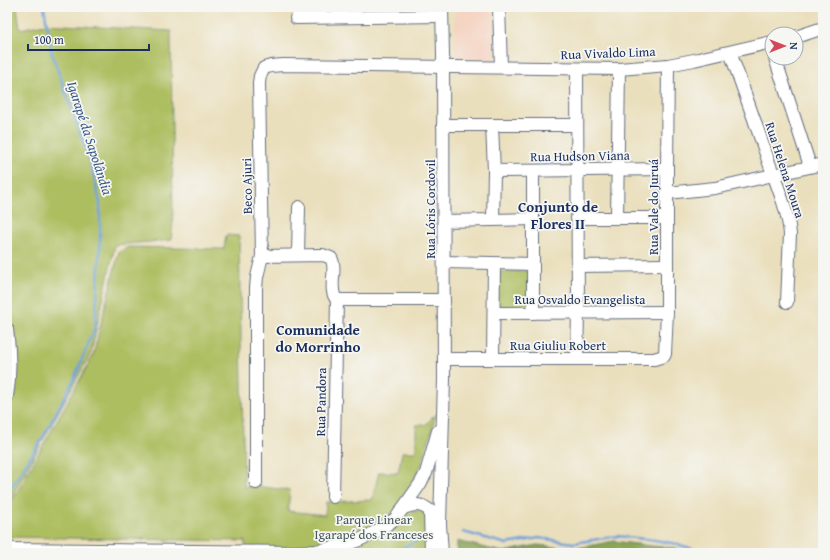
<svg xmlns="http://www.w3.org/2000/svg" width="830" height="560" font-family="'Gentium Book Plus',serif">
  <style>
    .built { fill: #f5d3c1 }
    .green { fill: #adbe61; stroke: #647660 }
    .forest { fill: #8aa557; stroke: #526a5a }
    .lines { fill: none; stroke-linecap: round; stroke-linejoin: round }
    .stream { stroke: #6ea1d9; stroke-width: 2.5 }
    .minor-casing { stroke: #636d7f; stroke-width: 14 }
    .minor { stroke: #fff; stroke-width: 12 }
    .labels { text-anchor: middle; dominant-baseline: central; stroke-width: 3.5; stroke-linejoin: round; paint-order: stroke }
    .street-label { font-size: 13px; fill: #1b2f5e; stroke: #f6f6f2 }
    .park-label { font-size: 13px; fill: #475a5f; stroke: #f6f6f2 }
    .water-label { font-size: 14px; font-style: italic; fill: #385789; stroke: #f6f6f2 }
    .quarter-label { font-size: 15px; font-weight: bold; fill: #1b2f5e; stroke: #f6f6f2 }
  </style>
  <rect width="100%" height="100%" fill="#f6f6f2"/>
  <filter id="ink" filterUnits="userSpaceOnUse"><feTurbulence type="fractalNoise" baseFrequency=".025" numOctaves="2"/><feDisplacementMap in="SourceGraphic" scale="8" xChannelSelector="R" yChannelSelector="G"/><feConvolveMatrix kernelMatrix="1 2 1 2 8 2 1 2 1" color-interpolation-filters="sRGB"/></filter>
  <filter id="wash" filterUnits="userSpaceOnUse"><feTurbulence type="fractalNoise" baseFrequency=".012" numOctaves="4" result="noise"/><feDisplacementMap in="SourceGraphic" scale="16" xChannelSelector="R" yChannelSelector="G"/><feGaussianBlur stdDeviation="0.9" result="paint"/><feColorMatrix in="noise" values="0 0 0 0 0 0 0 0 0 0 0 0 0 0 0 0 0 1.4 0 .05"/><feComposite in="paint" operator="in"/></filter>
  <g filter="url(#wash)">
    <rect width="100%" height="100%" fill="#eadfbc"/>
    <path class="built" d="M455,7H493L495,59L456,58Z"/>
    <g class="green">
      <path d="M7,7H17L20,29L45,24L171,31L173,222L171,240L115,245L91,353L7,505Z"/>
      <path d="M226,235L239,236L244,487H261L290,490L288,511L325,515L326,502L372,500L379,472L398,473L402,452H416V425H425L436,414L431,433L422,464L407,491L395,509L410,513L419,510L426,516L427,553H245V541L7,537V510L93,356L115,267L119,252L128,247L224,249Z"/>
      <path d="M531,271V309L496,310V272Z"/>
    </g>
    <path class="forest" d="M457,541L503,552L537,545L573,549L614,541L651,546L675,548L688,553H457Z"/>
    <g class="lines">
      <g class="stream">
        <path d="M7,494L43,437L73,381L95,327L100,249V202L89,158L52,54L44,7"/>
        <path d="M463,532L507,544L539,538L574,543L617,536L655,540L677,544L705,553"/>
        <path d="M392,553L426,536"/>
      </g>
    </g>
  </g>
  <g filter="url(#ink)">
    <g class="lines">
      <g class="minor-casing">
        <g id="minor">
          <path d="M499,7L501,67"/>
          <path d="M296,18L442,16"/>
          <path d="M796,37L823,28"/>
          <path d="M730,52C743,88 756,124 768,160C776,183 788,210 790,234L787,302"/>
          <path d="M775,58L810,166"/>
          <path d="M577,69L578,313L577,359"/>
          <path d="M443,125H577"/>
          <path d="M492,125L494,171L493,220"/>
          <path d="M494,171L667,169"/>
          <path d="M533,171V313"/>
          <path d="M667,193L715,188L823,164"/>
          <path d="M577,218H666"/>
          <path d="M617,218L619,69"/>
          <path d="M444,221L533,219"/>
          <path d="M298,255L299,207"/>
          <path d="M262,256L323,255L331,258C338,269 327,290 337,300L333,497"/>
          <path d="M444,262L533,264"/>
          <path d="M577,266L666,265"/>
          <path d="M337,300H444"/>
          <path d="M494,313L667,312"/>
          <path d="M7,329C10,352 11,373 7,396"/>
          <path d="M444,359H654L664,356L665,354L667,312V169L668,65"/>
          <path d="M493,359L494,264"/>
          <path d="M256,483V288L257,277L262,256L259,83L260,76L264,68L271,66L283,65L619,69L668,65L694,60L772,42"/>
          <path d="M403,508C407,507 412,505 416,505C427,505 435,515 440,524"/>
          <path d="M430,511L431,553"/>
          <path d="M7,549L296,552L316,551L345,545L359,540L370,535L385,526L396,518L420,484L426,473L438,431"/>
          <path d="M442,553L440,524L444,379L443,55L442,7"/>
        </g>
      </g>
      <use href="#minor" class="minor"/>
    </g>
  </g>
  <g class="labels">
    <g class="street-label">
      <text transform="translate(608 53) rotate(-2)">Rua Vivaldo Lima</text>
      <text transform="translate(580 156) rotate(-1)">Rua Hudson Viana</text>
      <text transform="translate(785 170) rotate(72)">Rua Helena Moura</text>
      <text transform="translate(247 186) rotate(-91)">Beco Ajuri</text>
      <text transform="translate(653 207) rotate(-90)">Rua Vale do Juruá</text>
      <text transform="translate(430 209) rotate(-90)">Rua Lóris Cordovil</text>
      <text x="580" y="299">Rua Osvaldo Evangelista</text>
      <text x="558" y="345">Rua Giuliu Robert</text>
      <text transform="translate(321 402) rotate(-89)">Rua Pandora</text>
    </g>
    <g class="park-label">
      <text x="374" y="519">Parque Linear<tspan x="374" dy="15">Igarapé dos Franceses</tspan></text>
    </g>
    <g class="water-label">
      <text transform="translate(90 138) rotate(72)">Igarapé da Sapolândia</text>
    </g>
    <g class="quarter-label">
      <text x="558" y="206">Conjunto de<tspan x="558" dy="17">Flores II</tspan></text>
      <text x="318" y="329">Comunidade<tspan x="318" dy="17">do Morrinho</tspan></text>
    </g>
  </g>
  <rect width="830" height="560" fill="none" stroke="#f6f6f2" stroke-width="24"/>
  <g transform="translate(784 46) rotate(90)"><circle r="19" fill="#f6f6f2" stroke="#9ea6b7"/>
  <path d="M0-3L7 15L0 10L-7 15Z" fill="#d1495b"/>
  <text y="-6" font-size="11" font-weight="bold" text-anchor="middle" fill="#1b2f5e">N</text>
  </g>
  <path d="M28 44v6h121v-6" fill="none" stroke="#1b2f5e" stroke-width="2"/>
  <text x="34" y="44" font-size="12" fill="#1b2f5e" stroke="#f6f6f2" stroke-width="3" paint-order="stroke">100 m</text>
</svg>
